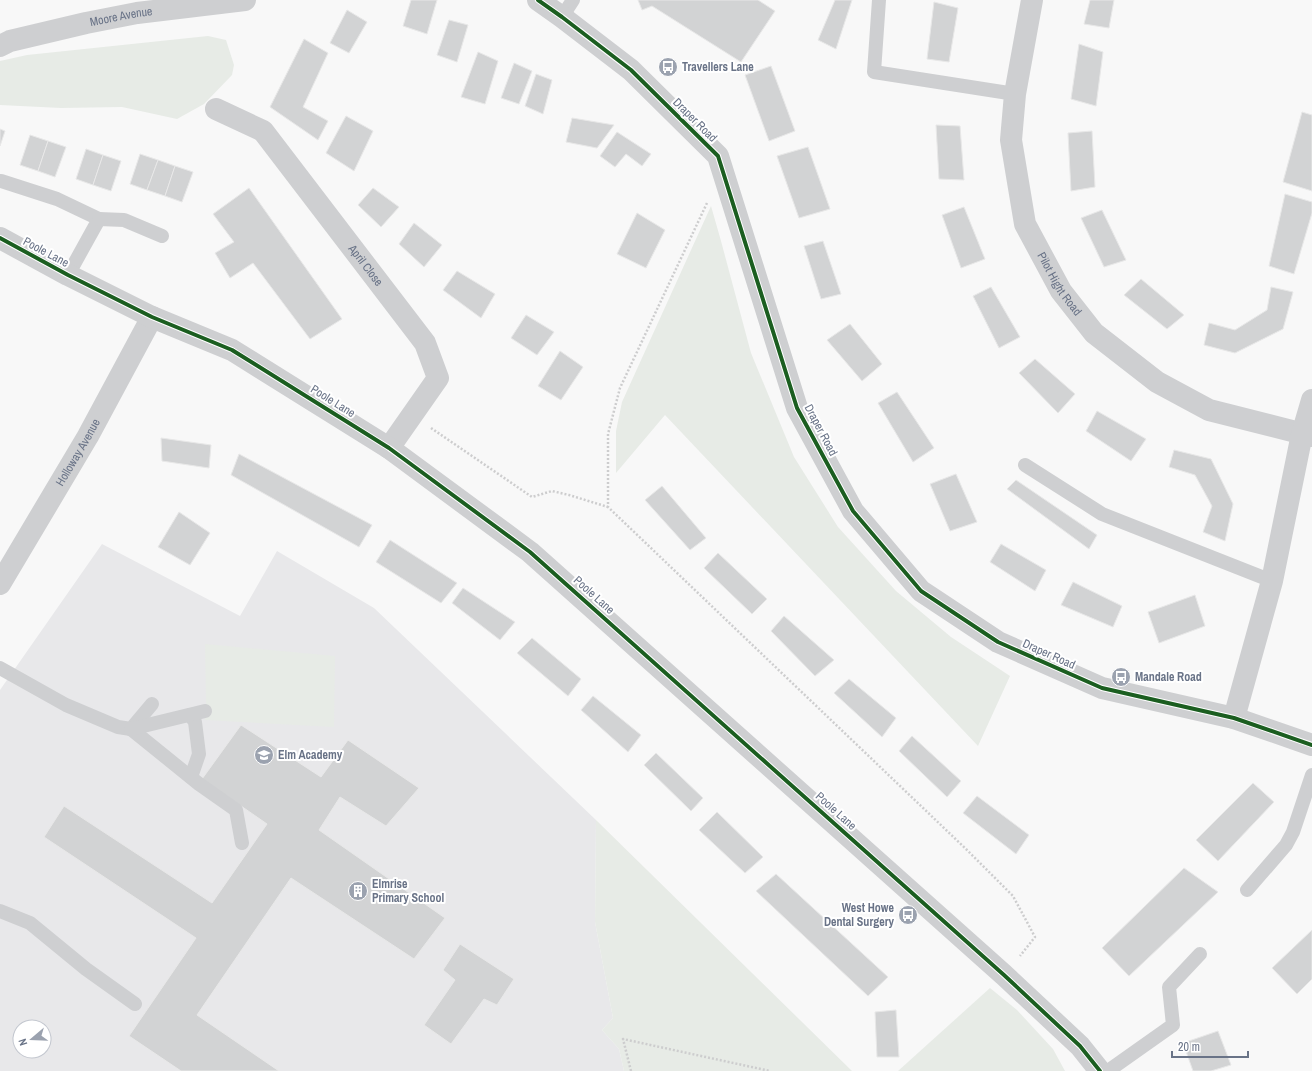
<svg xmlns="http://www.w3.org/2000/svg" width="1312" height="1071" font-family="'Archivo Narrow',sans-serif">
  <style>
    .built { fill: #e8e8ea; fill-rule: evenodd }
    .green { fill: #e7ebe6 }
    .building { fill: #d2d3d4; stroke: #e8e8e8 }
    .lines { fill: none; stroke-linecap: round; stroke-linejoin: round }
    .path { stroke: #cdcdce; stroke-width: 2.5; stroke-dasharray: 2 2; stroke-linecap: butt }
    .service { stroke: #cecfd1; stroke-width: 14 }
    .minor { stroke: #cecfd1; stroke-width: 22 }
    .tertiary { stroke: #cecfd1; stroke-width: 22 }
    .cycleway-casing { stroke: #fff; stroke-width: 6 }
    .cycleway { stroke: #1b5e20; stroke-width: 4 }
    .labels { text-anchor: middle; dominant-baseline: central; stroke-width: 4; stroke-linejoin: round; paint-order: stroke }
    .street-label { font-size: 12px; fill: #697387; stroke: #fff }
    .poi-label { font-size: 12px; font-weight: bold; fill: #697387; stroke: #fff; text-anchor: start }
  </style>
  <rect width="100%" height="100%" fill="#f8f8f8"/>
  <path class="built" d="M102,544L240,616L277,551L374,608L596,820L595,922L613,1018L602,1030L619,1049L624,1071H0V690ZM20,1027H44V1051H20Z"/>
  <g class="green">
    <path d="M208,36L226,40L234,65L232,75L204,104L177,119L122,107L61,108L0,105V61L27,55Z"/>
    <path d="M711,206L721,241L751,353L794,457L838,527L896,591L951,637L1010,676L978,746L665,415L616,473V431L622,402Z"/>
    <path d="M205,644L335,656L334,727L205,720L206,703Z"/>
    <path d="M596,820L852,1071H624L619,1049L602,1030L613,1018L595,922Z"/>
    <path d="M990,988L1017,1010L1053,1049L1065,1071H898Z"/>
  </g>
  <g class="building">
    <path d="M411,0H437L427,34L403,26Z"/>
    <path d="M638,0H758L775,11L741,62L652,6L642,10Z"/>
    <path d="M835,0H852L836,49L818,40Z"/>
    <path d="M1090,0H1114L1109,28L1084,24Z"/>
    <path d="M934,2L958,8L949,62L927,59Z"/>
    <path d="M347,10L367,22L349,53L330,43Z"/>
    <path d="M449,20L468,25L457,62L437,55Z"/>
    <path d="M304,39L328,53L303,107L328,121L318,140L270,107Z"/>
    <path d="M1079,44L1103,52L1096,106L1071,99Z"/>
    <path d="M478,52L498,61L485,104L461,97Z"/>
    <path d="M514,63L532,71L519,104L501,98Z"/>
    <path d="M771,66L795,131L769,141L745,75Z"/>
    <path d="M536,74L552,80L543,114L525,106Z"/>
    <path d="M1302,112L1312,115V191L1283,182Z"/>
    <path d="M346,116L373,131L354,171L326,153Z"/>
    <path d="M572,118L614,125L597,148L566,142Z"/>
    <path d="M936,125L960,126L964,180L939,179Z"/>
    <path d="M0,129L5,131L0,146Z"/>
    <path d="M1092,131L1095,187L1071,191L1068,133Z"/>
    <path d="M617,132L651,154L642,166L626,154L615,167L600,156Z"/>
    <path d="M30,135L48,141L38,171L20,165Z"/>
    <path d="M48,141L66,147L55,177L38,171Z"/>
    <path d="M808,147L830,209L799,218L777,156Z"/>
    <path d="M86,149L103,155L93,185L76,179Z"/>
    <path d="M140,154L158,160L147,190L130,184Z"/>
    <path d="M103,155L121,161L111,191L93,185Z"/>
    <path d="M158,160L175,166L165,196L147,190Z"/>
    <path d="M175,166L193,172L182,202L165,196Z"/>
    <path d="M249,188L342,319L310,339L253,263L230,278L215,253L234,242L213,214Z"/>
    <path d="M373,188L399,207L381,227L358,205Z"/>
    <path d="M1285,194L1312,202V213L1294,274L1269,266Z"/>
    <path d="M964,207L985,259L961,268L942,215Z"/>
    <path d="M1102,210L1126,260L1104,267L1081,218Z"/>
    <path d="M637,213L665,230L646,268L617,254Z"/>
    <path d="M414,223L442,245L424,267L399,244Z"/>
    <path d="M823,241L841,294L821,299L804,246Z"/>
    <path d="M457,271L495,294L481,318L443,290Z"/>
    <path d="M1141,279L1184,315L1167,329L1124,295Z"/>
    <path d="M991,287L1020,337L999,348L973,296Z"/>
    <path d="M1271,287L1293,292L1283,329L1235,353L1204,345L1209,323L1235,330L1267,310Z"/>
    <path d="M526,315L554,332L537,355L511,338Z"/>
    <path d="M850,324L882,364L862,381L827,340Z"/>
    <path d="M560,351L583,367L561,400L538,386Z"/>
    <path d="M1035,359L1075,394L1058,413L1019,373Z"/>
    <path d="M897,392L934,448L913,462L878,403Z"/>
    <path d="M1097,411L1146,439L1131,461L1086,431Z"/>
    <path d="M161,438L211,445L209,468L162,461Z"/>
    <path d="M1174,450L1211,459L1233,504L1225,541L1203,532L1212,506L1195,475L1169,467Z"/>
    <path d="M239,454L372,525L359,547L231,475Z"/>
    <path d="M956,474L977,522L950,531L930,484Z"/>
    <path d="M1016,480L1097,535L1089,549L1007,489Z"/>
    <path d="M662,486L706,538L690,550L645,500Z"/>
    <path d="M179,512L210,533L190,565L158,547Z"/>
    <path d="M390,540L457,583L441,603L376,562Z"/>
    <path d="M1001,544L1046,570L1035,591L990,562Z"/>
    <path d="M718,553L767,599L752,614L704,568Z"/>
    <path d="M1073,582L1122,606L1113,627L1061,605Z"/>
    <path d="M463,588L515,622L500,640L452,603Z"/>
    <path d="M1195,595L1205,626L1159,643L1148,612Z"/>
    <path d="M784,616L834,660L815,676L771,631Z"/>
    <path d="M532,638L581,679L568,696L517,653Z"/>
    <path d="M849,679L896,718L882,737L834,693Z"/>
    <path d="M593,696L641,735L628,752L581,710Z"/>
    <path d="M241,725L321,777L348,740L419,788L386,826L340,797L319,830L445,918L414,959L291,878L197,1015L279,1071H181L129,1036L196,938L44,837L64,806L212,903L267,824L202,779Z"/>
    <path d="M912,736L961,781L947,797L899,751Z"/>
    <path d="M656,753L703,798L691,811L644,765Z"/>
    <path d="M1253,783L1274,802L1218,861L1196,840Z"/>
    <path d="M977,796L1029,835L1016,854L963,813Z"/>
    <path d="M717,812L763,857L745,873L699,830Z"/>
    <path d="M1184,868L1218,892L1129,976L1102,948Z"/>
    <path d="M776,874L888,977L868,996L756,891Z"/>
    <path d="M1312,930V979L1297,994L1272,968Z"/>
    <path d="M460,944L514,979L497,1005L484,999L451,1044L424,1025L455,980L443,970Z"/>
    <path d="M896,1010L899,1057H877L875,1012Z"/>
    <path d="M1218,1031L1231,1065L1211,1071H1193L1183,1043Z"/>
  </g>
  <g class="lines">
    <g class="path">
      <path d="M707,203L620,388L608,434V507L966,849L1013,896L1035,937L1020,956"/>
      <path d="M431,428L532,497L552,491L569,495L608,507"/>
      <path d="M631,1071L623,1039L770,1071"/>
    </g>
    <g class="service">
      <path d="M879,0L874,72L1015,94"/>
      <path d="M562,17L573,0"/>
      <path d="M1,181L57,199L99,219L68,275"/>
      <path d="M99,219L124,220L162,236"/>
      <path d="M1025,465L1102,514L1272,581"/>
      <path d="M0,668L66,705L118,727L131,729L152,704"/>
      <path d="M190,715L195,722L199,754L191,777"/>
      <path d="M131,729L199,784L236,810L242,843"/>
      <path d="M131,729L205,711"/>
      <path d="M1247,890L1286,845L1293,832L1312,775"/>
      <path d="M0,911L30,923L86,969L135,1004"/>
      <path d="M1108,1071L1173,1025L1169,987L1200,954"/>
    </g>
    <g class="minor">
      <path d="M538,0L562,17L631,70L718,156L797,408L853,511L921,591L998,642L1102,688L1234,718L1312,745"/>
      <path id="s1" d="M1032,0L1015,94L1011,140L1025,224L1061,291L1094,333L1157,382L1209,410L1312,436"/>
      <path id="s2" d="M216,109L263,131L425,343L438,378L389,448"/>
      <path id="s3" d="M0,584L88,436L152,317"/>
      <path d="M1234,718L1272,581L1302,434L1312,400"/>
    </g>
    <g class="tertiary">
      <path id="s4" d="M0,46L10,41L86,23L137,13L245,0"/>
      <path d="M0,238L68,275L152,317L232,350L389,448L530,552L1004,975L1080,1046L1100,1071"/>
    </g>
    <g class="cycleway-casing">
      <g id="cycleway">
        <path d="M538,0L562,17L631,70L718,156L797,408L853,511L921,591L998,642L1102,688L1234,718L1312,745"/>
        <path d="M0,238L68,275L152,317L232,350L389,448L530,552L1004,975L1080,1046L1100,1071"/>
      </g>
    </g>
    <use href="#cycleway" class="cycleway"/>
  </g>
  <defs>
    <g id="bus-disc" transform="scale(1)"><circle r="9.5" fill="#9ba2af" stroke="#fff"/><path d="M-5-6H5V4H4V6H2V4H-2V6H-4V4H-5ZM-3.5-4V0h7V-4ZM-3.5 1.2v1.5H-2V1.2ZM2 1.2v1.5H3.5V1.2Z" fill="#fff"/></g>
    <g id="school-disc" transform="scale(1)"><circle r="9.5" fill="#9ba2af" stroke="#fff"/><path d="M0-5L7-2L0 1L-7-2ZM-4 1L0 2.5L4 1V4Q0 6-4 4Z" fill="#fff"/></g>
    <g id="building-disc" transform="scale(1)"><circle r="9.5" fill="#9ba2af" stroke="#fff"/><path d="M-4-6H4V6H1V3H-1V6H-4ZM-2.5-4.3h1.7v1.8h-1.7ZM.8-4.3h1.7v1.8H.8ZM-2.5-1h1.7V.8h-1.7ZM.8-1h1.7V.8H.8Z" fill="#fff"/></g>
  </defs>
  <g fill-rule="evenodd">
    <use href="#bus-disc" x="668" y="67"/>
    <use href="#bus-disc" x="1121" y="677"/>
    <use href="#school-disc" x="264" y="755"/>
    <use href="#building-disc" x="358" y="891"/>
    <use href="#bus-disc" x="908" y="915"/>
  </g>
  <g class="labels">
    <g class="street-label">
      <text stroke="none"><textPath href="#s4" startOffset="125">Moore Avenue</textPath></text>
      <text transform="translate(695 120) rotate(45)">Draper Road</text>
      <text transform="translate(46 252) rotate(28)">Poole Lane</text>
      <text stroke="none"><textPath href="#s2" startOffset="221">April Close</textPath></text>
      <text stroke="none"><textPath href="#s1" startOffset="296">Pilot Hight Road</textPath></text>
      <text transform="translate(333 401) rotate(32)">Poole Lane</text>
      <text transform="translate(821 430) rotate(62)">Draper Road</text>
      <text stroke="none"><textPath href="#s3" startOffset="153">Holloway Avenue</textPath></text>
      <text transform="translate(594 595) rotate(42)">Poole Lane</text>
      <text transform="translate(1049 654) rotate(24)">Draper Road</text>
      <text transform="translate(836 811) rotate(42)">Poole Lane</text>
    </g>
    <g class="poi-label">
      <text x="682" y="67">Travellers Lane</text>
      <text x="1135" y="677">Mandale Road</text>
      <text x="278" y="755">Elm Academy</text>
      <text x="372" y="884">Elmrise<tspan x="372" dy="14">Primary School</tspan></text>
      <text x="894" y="908" text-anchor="end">West Howe<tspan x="894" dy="14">Dental Surgery</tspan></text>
    </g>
  </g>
  <g transform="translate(32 1039) rotate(251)"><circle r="19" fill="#ffffff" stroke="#c3c7cf"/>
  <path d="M0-3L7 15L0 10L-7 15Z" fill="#9ba2af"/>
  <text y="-6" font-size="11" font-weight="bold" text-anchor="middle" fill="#697387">N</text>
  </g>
  <path d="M1172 1051v6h76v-6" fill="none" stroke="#697387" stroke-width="2"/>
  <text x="1178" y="1051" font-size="12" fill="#697387" stroke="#ffffff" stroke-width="3" paint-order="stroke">20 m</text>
</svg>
